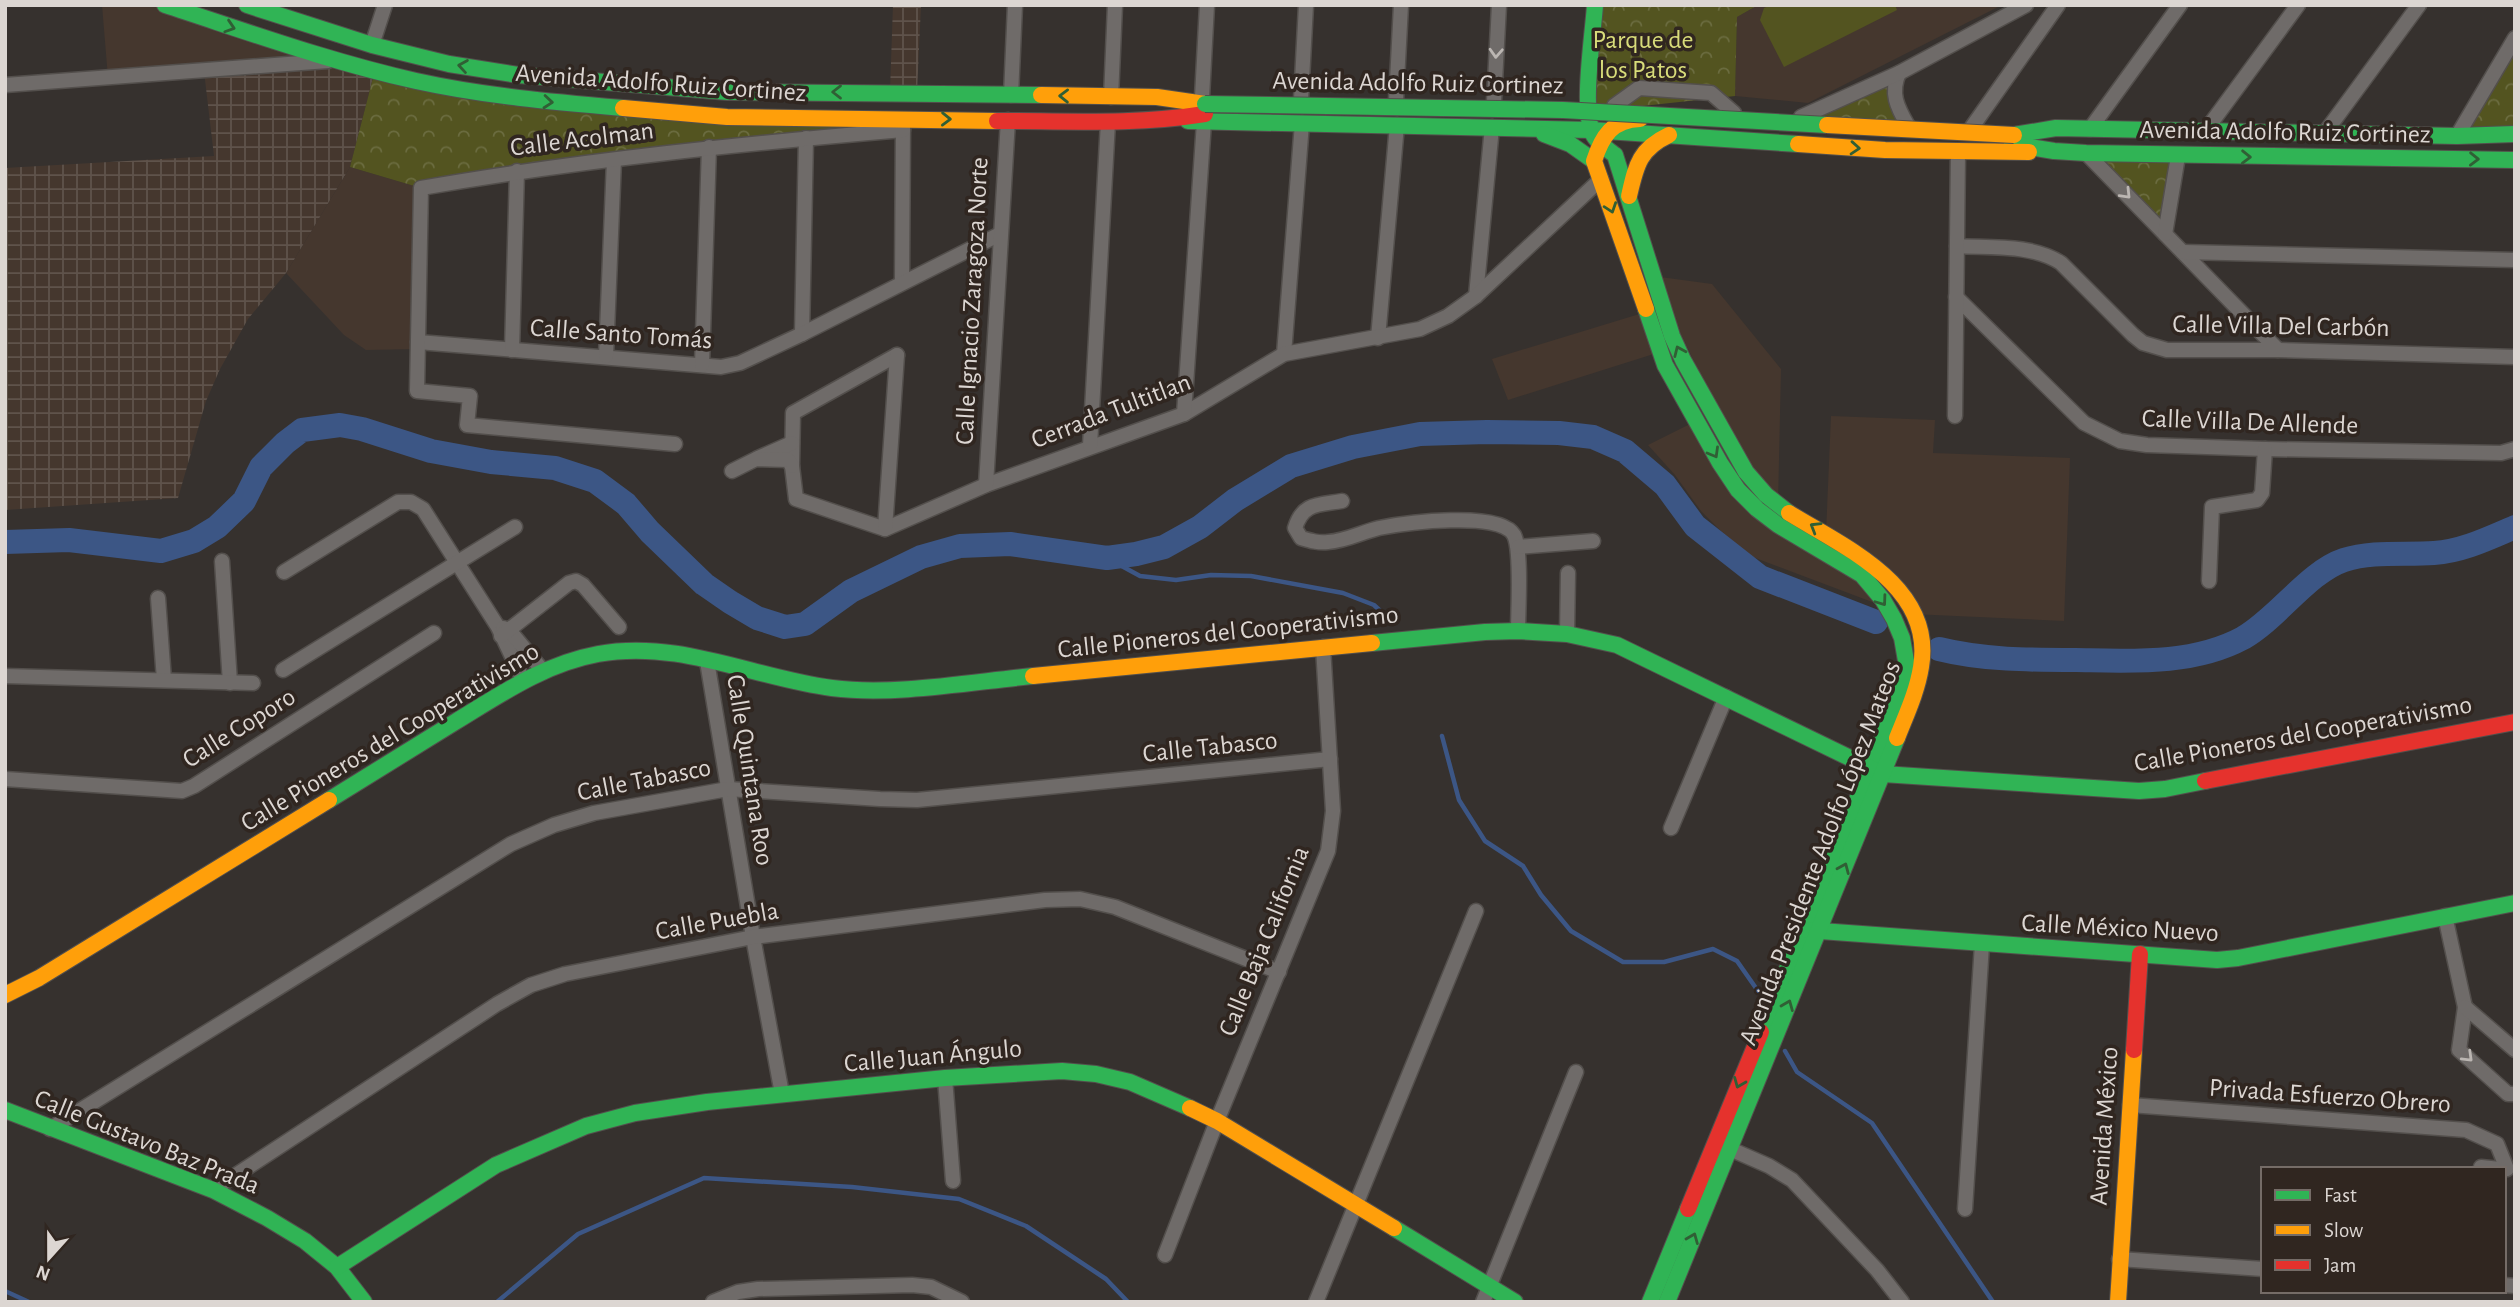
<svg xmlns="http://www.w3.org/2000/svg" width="2520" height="1307" font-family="'Alegreya Sans',sans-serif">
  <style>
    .built { fill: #45372e }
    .industrial { fill: url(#industrial-grid) }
    .green { fill: #535420 }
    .park { fill: url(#park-crowns) }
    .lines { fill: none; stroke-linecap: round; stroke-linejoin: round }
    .stream { stroke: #3c5685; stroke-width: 4.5 }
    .river { stroke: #3c5685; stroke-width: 24 }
    .street-casing { stroke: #534f4c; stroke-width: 17 }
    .fast-casing { stroke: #534f4c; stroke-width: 18 }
    .slow-casing { stroke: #534f4c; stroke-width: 18 }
    .jam-casing { stroke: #534f4c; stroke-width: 18 }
    .street { stroke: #6f6b69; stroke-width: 14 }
    .fast { stroke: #30b455; stroke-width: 16 }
    .slow { stroke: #ff9f0a; stroke-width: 16 }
    .jam { stroke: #e5322d; stroke-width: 16 }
    .fast-bridge-casing { stroke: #534f4c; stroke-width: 18; stroke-linecap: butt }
    .slow-bridge-casing { stroke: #534f4c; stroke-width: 18; stroke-linecap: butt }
    .fast-bridge { stroke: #30b455; stroke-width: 16 }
    .slow-bridge { stroke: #ff9f0a; stroke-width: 16 }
    .oneway { stroke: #305f35 }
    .oneway2 { stroke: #bbb6b2 }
    .labels { text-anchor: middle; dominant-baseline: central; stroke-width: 7; stroke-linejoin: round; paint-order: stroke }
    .park-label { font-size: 26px; fill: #d8dc7a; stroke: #302620 }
    .street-label { font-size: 26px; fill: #dcd6d2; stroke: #302620 }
  </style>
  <defs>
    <pattern id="industrial-grid" width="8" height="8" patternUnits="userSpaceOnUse" patternTransform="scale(1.75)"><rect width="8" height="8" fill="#45372e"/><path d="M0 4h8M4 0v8" fill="none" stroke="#5f534b"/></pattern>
    <pattern id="park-crowns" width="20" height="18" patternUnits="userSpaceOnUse" patternTransform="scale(1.75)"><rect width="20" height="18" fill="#535420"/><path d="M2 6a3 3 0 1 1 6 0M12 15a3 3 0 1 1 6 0" fill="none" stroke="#6b6c40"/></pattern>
  </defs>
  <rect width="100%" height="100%" fill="#36312e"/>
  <g class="built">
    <path d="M102,5H165L337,61L108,78Z"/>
    <path d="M1758,5H2002L1808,103L1735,96L1737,17Z"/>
    <path d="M350,167L421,188L418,349L366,350L344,335L286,273Z"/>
    <path d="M1653,276L1712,284L1781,369L1778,504L1750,478Z"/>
    <path d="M1646,312L1660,352L1508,400L1492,359Z"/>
    <path d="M1831,416L1935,420L1933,453L2070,458L2064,621L1912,614L1826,533Z"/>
    <path d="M1696,421L1848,565L1888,608L1750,556L1722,532L1701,511L1675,475L1648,445Z"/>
  </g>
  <g class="industrial">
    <path d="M893,5H921L917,93L890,92Z"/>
    <path d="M339,61L375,70L350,167L286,273L248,319L220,369L206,401L178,498L5,510V168L214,156L204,71Z"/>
  </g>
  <path class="green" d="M1771,5H1895L1897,10L1784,67L1760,20L1764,8Z"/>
  <g class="park">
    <path d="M1595,5H1758L1737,17L1735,96L1633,107L1590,104Z"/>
    <path d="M2515,38V134L2457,136Z"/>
    <path d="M375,70L416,81L903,130L421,188L350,167Z"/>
    <path d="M1899,73L1894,86L1908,126L1802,117Z"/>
    <path d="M2086,153L2178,156L2165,234Z"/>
  </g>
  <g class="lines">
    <g class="stream">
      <path d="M1107,558L1140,576L1176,580L1211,575L1251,576L1343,593L1374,605L1392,622"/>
      <path d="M1442,736L1459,800L1485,841L1523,866L1541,895L1571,931L1623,962H1664L1713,949L1737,961L1758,991"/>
      <path d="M1785,1051L1797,1072L1872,1123L1993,1302"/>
      <path d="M5,1291L29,1302"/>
      <path d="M497,1302L578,1234L704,1178L852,1187L959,1199L1026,1226L1106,1279L1128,1302"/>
    </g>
    <g class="river">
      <path d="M5,542L69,540L161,551L194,541L217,527L244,501L261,467L285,443L302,430L340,425L362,429L431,451L491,462L555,468L595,481L626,504L650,532L704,584L730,602L757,618L785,627L805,624L851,591L921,557L960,546L1010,544L1107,558L1136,554L1164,547L1200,527L1235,500L1291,466L1353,447L1420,434L1487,432L1559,433L1593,437L1625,451L1665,485L1695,526L1760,577L1876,622"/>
      <path d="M1939,649C1983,660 2030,660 2076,660C2132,661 2193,665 2243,638C2278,618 2308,572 2344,560C2373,551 2404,555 2434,553C2463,551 2489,538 2515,527"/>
    </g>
    <g class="street-casing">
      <g id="street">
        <path d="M372,45L385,5"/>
        <path d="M1899,73C1890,93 1897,107 1908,126"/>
        <path d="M5,85L328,61"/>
        <path d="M1011,95L1015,5"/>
        <path d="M1111,97L1115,5"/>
        <path d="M1202,97L1207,5"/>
        <path d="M1301,99L1306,5"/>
        <path d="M1396,100L1401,5"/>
        <path d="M1494,101L1499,5"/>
        <path d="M1614,106L1639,88L1711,93L1734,113"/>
        <path d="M1801,117L1899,73L2026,5"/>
        <path d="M1972,127L2058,5"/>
        <path d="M2090,129L2180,5"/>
        <path d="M2206,130L2298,5"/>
        <path d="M2324,134L2419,5"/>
        <path d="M2457,136L2515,38"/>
        <path d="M2086,153L2278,350"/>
        <path d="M2165,234L2178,156"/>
        <path d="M1957,246C1990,248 2032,244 2061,263L2133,335L2143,343L2167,350H2278L2515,357"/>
        <path d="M2183,252L2515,260"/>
        <path d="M902,282L903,123"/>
        <path d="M1476,296L1492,127"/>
        <path d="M1956,297L2084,423L2120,441L2147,445L2265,449L2501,453L2515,449"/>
        <path d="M802,334L806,138"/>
        <path d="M1378,338L1397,125"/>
        <path d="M418,342L721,367L740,363L802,334L1000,234"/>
        <path d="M512,350L517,171"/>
        <path d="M1284,354L1302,123"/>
        <path d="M897,355L793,413L792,466L796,499L885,529L986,485L1184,414L1284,354L1420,329L1448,316L1476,296L1601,179"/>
        <path d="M606,356L614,160"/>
        <path d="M702,365L709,147"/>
        <path d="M1184,414L1204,122"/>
        <path d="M1955,416L1958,152"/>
        <path d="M675,444L467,425L470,396L417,391L421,188C580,160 741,144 903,130"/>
        <path d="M1090,446L1108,122"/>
        <path d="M758,458L792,443"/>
        <path d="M732,471L756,459L788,460L792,466"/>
        <path d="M986,485L1008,120"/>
        <path d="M1342,501C1319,505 1303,502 1295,528L1301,538C1311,541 1318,543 1328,542C1346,541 1362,532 1379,528C1404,523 1500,510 1514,535C1522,551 1518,610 1518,631"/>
        <path d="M885,529L897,355"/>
        <path d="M1518,547L1593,541"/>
        <path d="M222,561L230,683"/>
        <path d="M284,572L398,502H411L423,509L498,627L523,680"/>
        <path d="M2209,581L2212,507L2257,500L2262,493L2265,449"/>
        <path d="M158,598L164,680"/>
        <path d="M503,628L509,630L543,671"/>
        <path d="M1567,634L1568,573"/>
        <path d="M501,636L569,583L576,581L583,585L619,627"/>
        <path d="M707,661L753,937L782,1094"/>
        <path d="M283,670L515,527"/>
        <path d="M5,676L253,683"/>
        <path d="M5,779L182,791L194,786L434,633"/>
        <path d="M1671,828L1726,697"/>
        <path d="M2445,916L2465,1007L2459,1050L2508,1094H2515"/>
        <path d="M2465,1007L2515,1050"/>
        <path d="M945,1078L953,1181"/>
        <path d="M2130,1105L2466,1130L2497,1144L2507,1169"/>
        <path d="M50,1129L511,844L554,825L594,813L728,789L880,799L917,800L1330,759"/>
        <path d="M1721,1145L1769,1166L1792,1180L1877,1270L1902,1302"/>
        <path d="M2481,1167L2500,1169"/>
        <path d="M213,1190L497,1004L531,985L565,974L753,937L1045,900L1080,899L1115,907L1279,972"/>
        <path d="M1965,1209L1982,944"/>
        <path d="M1165,1255L1217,1121L1328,851L1333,811L1323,647"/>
        <path d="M2119,1259L2263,1269"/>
        <path d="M2504,1285L2515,1286"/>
        <path d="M713,1302L738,1292L758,1289L912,1285L931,1287L962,1302"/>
        <path d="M1316,1302L1476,911"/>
        <path d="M1483,1302L1576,1072"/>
      </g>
    </g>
    <g class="fast-casing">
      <g id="fast">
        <path d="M165,5C248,32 331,62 416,81C484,96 553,102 623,108"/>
        <path d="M247,5L372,45L449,64L518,75L728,92L1041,95"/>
        <path d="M1595,5C1593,35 1582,105 1592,132C1596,142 1607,149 1615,155L1672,336L1683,360L1746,472L1766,495L1789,513"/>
        <path d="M1188,121L1591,130L1798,144"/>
        <path d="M1544,134L1570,144L1594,161"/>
        <path d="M2014,135L2056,128L2457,136L2515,134"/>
        <path d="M2012,144L2054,151L2086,153L2515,160"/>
        <path d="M1646,309L1665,365L1720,463L1738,490L1757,509L1778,525L1862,575L1883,600L1894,619L1902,638L1906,661L1905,675L1870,768L1761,1032"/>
        <path d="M1372,643L1485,632L1518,631L1567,634L1617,645L1883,774L2139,791L2165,789L2205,781"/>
        <path d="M329,800C371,774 413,748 455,722C501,694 544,664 598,654C679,639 754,678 832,688C894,696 971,682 1033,676"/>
        <path d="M1807,930L2217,960L2238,958L2515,903"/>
        <path d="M5,1110L213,1190L267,1218L305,1241L337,1267L364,1302"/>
        <path d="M1394,1228L1515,1302"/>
        <path d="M337,1267L496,1165L586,1126L635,1113L707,1102L945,1078L1062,1071L1096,1074L1130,1082L1190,1108"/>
        <path d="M1650,1302L1688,1209"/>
        <path d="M1667,1302L1897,738"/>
      </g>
    </g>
    <g class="slow-casing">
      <g id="slow">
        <path d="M1041,95L1157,97L1205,104"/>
        <path d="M623,108L727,117L997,121"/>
        <path d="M1640,119C1612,120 1602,136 1594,161L1646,309"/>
        <path d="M1798,144L1885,150L2029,152"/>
        <path d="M1629,196C1636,166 1639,149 1669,135"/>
        <path d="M1789,513C1844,547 1935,586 1921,667C1917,692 1906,715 1897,738"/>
        <path d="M1033,676L1372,643"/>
        <path d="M5,995L39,978L329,800"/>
        <path d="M1190,1108L1217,1121L1394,1228"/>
        <path d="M2118,1302L2134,1050"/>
      </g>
    </g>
    <g class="jam-casing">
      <g id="jam">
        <path d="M997,121C1067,121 1136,125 1205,114"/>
        <path d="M2205,781L2515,722"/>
        <path d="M2134,1050L2140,954"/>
        <path d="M1688,1209L1761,1032"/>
      </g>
    </g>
    <use href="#street" class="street"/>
    <use href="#fast" class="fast"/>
    <use href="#slow" class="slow"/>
    <use href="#jam" class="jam"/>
    <g class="fast-bridge-casing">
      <path id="fast-bridge" d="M1205,104L1563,110L1827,125"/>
    </g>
    <g class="slow-bridge-casing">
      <path id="slow-bridge" d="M1827,125L2014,135"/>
    </g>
    <use href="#fast-bridge" class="fast-bridge"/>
    <use href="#slow-bridge" class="slow-bridge"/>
  </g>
  <defs><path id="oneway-chevron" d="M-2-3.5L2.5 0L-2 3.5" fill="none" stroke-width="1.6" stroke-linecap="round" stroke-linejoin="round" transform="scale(1.75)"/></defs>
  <g class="oneway">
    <use href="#oneway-chevron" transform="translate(230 27) rotate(18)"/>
    <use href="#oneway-chevron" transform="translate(463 66) rotate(-171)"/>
    <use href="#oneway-chevron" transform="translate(837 92) rotate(180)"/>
    <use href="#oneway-chevron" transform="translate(1064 96) rotate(-179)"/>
    <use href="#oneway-chevron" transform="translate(548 102) rotate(5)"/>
    <use href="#oneway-chevron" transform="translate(946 119) rotate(1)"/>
    <use href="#oneway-chevron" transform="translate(1855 148) rotate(4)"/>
    <use href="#oneway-chevron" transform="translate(2246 157) rotate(1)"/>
    <use href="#oneway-chevron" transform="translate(2474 159) rotate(1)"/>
    <use href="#oneway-chevron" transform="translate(1611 208) rotate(71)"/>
    <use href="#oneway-chevron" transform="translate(1679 351) rotate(-114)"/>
    <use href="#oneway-chevron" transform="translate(1714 453) rotate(60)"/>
    <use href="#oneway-chevron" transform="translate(1815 527) rotate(-149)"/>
    <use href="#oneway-chevron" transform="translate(1882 601) rotate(54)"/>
    <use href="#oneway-chevron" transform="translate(1844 868) rotate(-67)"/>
    <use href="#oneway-chevron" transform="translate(1788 1005) rotate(-68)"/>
    <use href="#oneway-chevron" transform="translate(1739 1083) rotate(112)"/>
    <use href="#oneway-chevron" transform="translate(1693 1238) rotate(-68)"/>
  </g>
  <g class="oneway2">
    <use href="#oneway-chevron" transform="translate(1496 53) rotate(93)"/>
    <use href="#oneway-chevron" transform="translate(2126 194) rotate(46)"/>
    <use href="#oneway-chevron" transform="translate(2468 1057) rotate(44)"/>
  </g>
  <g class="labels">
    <g class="park-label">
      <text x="1643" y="40">Parque de<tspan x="1643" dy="30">los Patos</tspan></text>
    </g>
    <g class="street-label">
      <text transform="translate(661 83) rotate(4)">Avenida Adolfo Ruiz Cortinez</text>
      <text transform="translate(1418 83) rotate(1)">Avenida Adolfo Ruiz Cortinez</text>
      <text transform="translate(2285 132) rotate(1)">Avenida Adolfo Ruiz Cortinez</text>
      <text transform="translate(582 139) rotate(-7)">Calle Acolman</text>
      <text transform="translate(972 301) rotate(-87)">Calle Ignacio Zaragoza Norte</text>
      <text transform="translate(2281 326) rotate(1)">Calle Villa Del Carbón</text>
      <text transform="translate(621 334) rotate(4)">Calle Santo Tomás</text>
      <text transform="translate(1111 411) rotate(-21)">Cerrada Tultitlan</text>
      <text transform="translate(2250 422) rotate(2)">Calle Villa De Allende</text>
      <text transform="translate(1228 632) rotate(-6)">Calle Pioneros del Cooperativismo</text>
      <text transform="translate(239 728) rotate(-32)">Calle Coporo</text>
      <text transform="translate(2303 734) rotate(-10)">Calle Pioneros del Cooperativismo</text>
      <text transform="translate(390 737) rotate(-31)">Calle Pioneros del Cooperativismo</text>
      <text transform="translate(1210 747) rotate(-6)">Calle Tabasco</text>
      <text transform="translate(750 770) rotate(81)">Calle Quintana Roo</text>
      <text transform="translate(644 780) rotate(-11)">Calle Tabasco</text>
      <text transform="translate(1820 853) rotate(-69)">Avenida Presidente Adolfo López Mateos</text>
      <text transform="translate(717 921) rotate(-10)">Calle Puebla</text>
      <text transform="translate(2120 928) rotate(3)">Calle México Nuevo</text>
      <text transform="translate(1264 941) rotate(-68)">Calle Baja California</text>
      <text transform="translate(933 1056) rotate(-5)">Calle Juan Ángulo</text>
      <text transform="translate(2330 1096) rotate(4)">Privada Esfuerzo Obrero</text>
      <text transform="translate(2104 1126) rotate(-86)">Avenida México</text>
      <text transform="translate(147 1142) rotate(22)">Calle Gustavo Baz Prada</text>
    </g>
  </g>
  <rect width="2520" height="1307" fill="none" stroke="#dcd6d2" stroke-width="14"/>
  <rect x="2261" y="1167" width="245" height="126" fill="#302620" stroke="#756c67" stroke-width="2"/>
  <rect x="2275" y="1190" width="35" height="10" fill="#30b455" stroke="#756c67" stroke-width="2"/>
  <text x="2324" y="1202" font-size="21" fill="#dcd6d2">Fast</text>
  <rect x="2275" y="1225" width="35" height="10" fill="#ff9f0a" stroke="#756c67" stroke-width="2"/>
  <text x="2324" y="1237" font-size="21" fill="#dcd6d2">Slow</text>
  <rect x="2275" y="1260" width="35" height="10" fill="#e5322d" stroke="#756c67" stroke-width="2"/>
  <text x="2324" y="1272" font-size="21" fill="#dcd6d2">Jam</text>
  <g transform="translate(49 1258) rotate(201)" stroke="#302620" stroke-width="5" paint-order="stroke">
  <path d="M0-5L12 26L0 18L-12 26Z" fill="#dcd6d2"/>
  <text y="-10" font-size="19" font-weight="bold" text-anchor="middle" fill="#dcd6d2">N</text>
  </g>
</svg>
